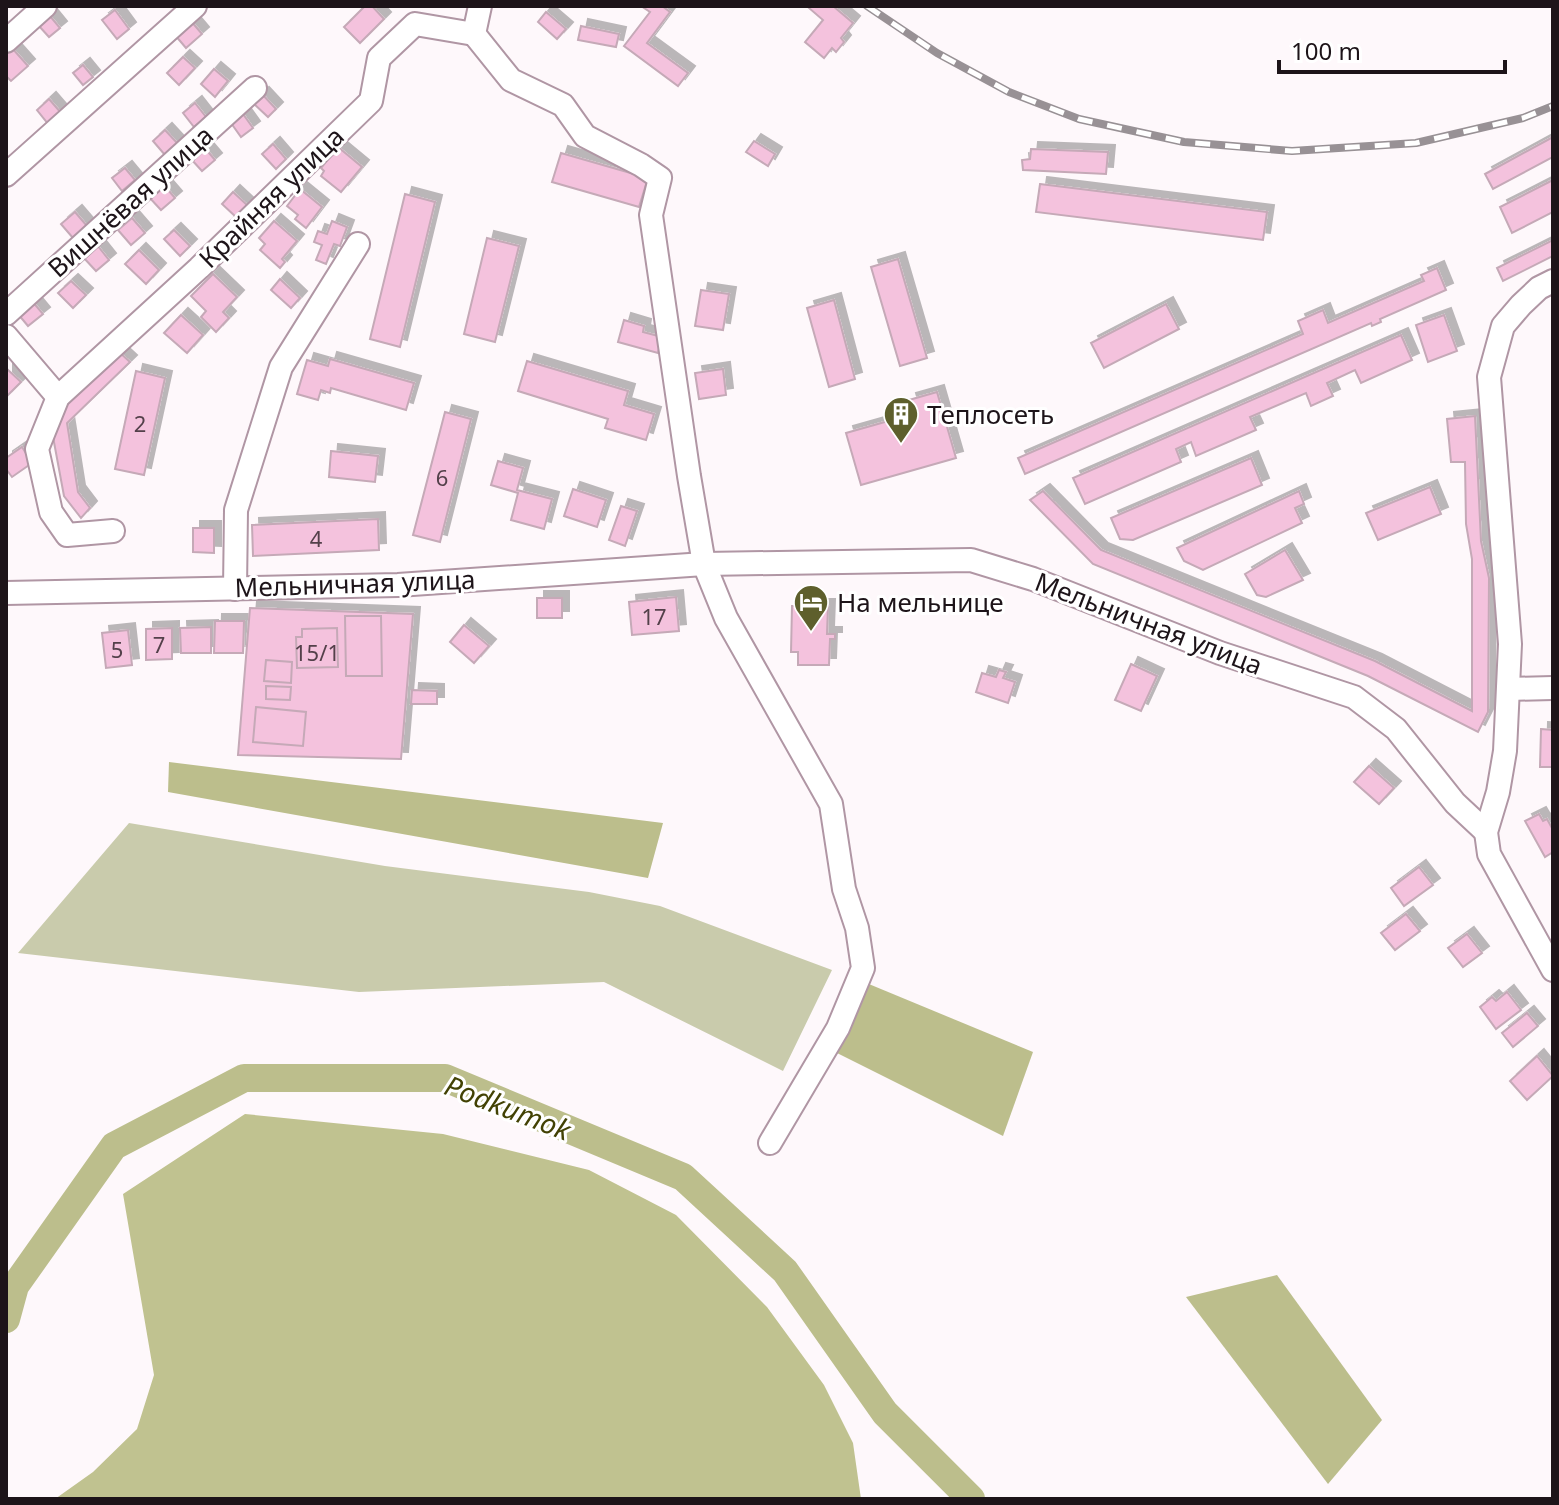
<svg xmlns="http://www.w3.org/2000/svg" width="1559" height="1505" font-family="'Noto Sans',sans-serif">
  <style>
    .green { fill: #c9cbac }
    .forest { fill: #c0c290 }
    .water { fill: #bcbe8c }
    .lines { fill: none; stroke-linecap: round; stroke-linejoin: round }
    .river { stroke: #bcbe8c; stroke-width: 28 }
    .building { fill: #f4c2dd; stroke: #c5a9b7; stroke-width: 2; filter: url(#shadow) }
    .minor-casing { stroke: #b096a4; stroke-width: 26 }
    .minor { stroke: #fff; stroke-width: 22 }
    .rail-casing { stroke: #989195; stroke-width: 8 }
    .rail { stroke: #fff; stroke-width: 5; stroke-dasharray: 15; stroke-linecap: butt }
    .labels { text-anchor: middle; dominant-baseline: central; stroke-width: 6; stroke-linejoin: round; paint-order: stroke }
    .number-label { font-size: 22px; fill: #53404a }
    .street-label { font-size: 26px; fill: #1d1419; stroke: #fff }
    .poi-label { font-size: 26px; fill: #1d1419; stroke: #fff; text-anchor: start }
    .water-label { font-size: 28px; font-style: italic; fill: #424204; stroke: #fff }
  </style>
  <defs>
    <filter id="shadow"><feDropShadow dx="7" dy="-7" stdDeviation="0" flood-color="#0004"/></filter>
  </defs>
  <rect width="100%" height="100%" fill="#fef8fb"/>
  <path class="green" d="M129,823L385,866L589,892L660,906L832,970L783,1071L604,982L359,992L18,953Z"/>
  <path class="forest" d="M245,1114L443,1134L589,1170L676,1215L767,1307L824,1385L853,1443L861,1499H55L93,1472L137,1429L154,1375L123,1194Z"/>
  <g class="water">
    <path d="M169,762L663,823L648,878L168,792Z"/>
    <path d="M864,982L1033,1052L1003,1136L835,1052Z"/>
    <path d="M1277,1275L1382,1420L1328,1484L1186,1297Z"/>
  </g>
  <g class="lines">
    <path class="river" d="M6,1319L15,1286L114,1146L244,1078H445L683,1177L785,1271L885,1413L971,1499"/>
  </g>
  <g class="building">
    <path d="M365,6H372L384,19L360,43L344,27Z"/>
    <path d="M641,6H662L670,12L647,43L688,73L678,86L624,46L650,12Z"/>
    <path d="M811,6H833L853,23L841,38L844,42L836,52L832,48L824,58L805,42L823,20L809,8Z"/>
    <path d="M115,10L129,29L117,39L102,20Z"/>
    <path d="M546,12L566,29L557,39L538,22Z"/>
    <path d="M50,16L60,28L49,37L39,26Z"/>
    <path d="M191,21L202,34L186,48L175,35Z"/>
    <path d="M581,26L619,34L616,47L578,40Z"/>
    <path d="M12,48L28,66L11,81L6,76V54Z"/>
    <path d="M183,57L195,68L179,85L167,73Z"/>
    <path d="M83,65L93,77L83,85L73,73Z"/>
    <path d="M214,69L228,81L215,97L201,84Z"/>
    <path d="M262,94L276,109L268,117L253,103Z"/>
    <path d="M49,99L62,114L49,125L37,110Z"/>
    <path d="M195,103L206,117L194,127L183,113Z"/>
    <path d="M243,114L253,128L241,137L231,123Z"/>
    <path d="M165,130L178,144L165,155L153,141Z"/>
    <path d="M1553,137V157L1493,189L1485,174Z"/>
    <path d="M754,141L775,154L768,166L746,152Z"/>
    <path d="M273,144L286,159L276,169L262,154Z"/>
    <path d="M204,147L215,160L202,171L191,159Z"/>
    <path d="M338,147L362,167L341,192L321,176L324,171L321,168Z"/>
    <path d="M1031,149L1108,152L1106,174L1023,170L1022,160L1030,159Z"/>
    <path d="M561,153L648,178L639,207L552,182Z"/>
    <path d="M125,168L135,180L122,191L112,178Z"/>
    <path d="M1553,180V212L1512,233L1500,207Z"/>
    <path d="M162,183L175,198L161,210L148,196Z"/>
    <path d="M1040,184L1267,212L1263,240L1036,212Z"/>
    <path d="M300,189L322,207L306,228L295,219L298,215L287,206Z"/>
    <path d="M233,192L247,205L236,217L222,204Z"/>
    <path d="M405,194L435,202L400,347L370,339Z"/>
    <path d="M75,212L87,226L73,238L61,224Z"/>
    <path d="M132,218L145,233L131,245L118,230Z"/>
    <path d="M274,221L297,241L282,259L285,262L280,268L260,250L265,244L259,238Z"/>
    <path d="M332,221L347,227L340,246L334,244L326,264L316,260L322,245L314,242L318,231L327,234Z"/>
    <path d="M174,230L190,246L180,256L164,239Z"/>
    <path d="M487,238L519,246L495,342L464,334Z"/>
    <path d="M1553,240V256L1503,281L1497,268Z"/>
    <path d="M97,245L109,260L96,271L83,257Z"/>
    <path d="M139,250L159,270L146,284L125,264Z"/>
    <path d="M898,259L927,358L900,366L871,267Z"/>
    <path d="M1437,268L1446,290L1380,319L1381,322L1372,326L1371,323L1025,474L1018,458L1303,334L1298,321L1323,310L1328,323L1424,281L1421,275Z"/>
    <path d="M213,274L237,297L223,312L229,318L216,332L201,317L206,311L191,296Z"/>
    <path d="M280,279L300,298L291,308L271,290Z"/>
    <path d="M71,281L86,295L73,308L58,293Z"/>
    <path d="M701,290L729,294L723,330L695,326Z"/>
    <path d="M834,300L855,379L829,387L807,308Z"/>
    <path d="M32,301L43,314L28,326L18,314Z"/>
    <path d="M1166,304L1179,329L1104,368L1091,343Z"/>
    <path d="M181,315L203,335L187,353L164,333Z"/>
    <path d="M1444,315L1457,351L1428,362L1416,325Z"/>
    <path d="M624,320L644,326L643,332L662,337L658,353L618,342Z"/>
    <path d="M1401,335L1412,360L1361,383L1355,370L1327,383L1333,396L1311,406L1306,393L1250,417L1256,430L1196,456L1191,442L1176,449L1181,462L1085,504L1073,478Z"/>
    <path d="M118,351L130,362L67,423L78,492L90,508L81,518L64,496L51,426L57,409Z"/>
    <path d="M330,359L414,383L406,410L331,388L330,393L321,390L318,400L297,394L307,360L328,366Z"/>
    <path d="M527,361L628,391L624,405L654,414L646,440L605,428L608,419L518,391Z"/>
    <path d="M6,368L21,382L6,397Z"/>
    <path d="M723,369L726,395L699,399L695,373Z"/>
    <path d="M136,371L165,378L144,475L115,469Z"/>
    <path d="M937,392L956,458L861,485L846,433L913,414L909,400Z"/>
    <path d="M445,412L471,419L440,542L413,535Z"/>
    <path d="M1475,416L1481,541L1489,578L1488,712L1478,732L1368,676L1093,564L1030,500L1043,491L1101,550L1375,661L1472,711V559L1466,524L1465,462H1451L1447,419Z"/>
    <path d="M22,447L32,463L12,477L6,469V458Z"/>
    <path d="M331,451L378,456L375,482L329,477Z"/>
    <path d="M1251,458L1262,485L1133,540L1120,539L1111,518Z"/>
    <path d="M498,461L523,468L517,490L552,499L544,529L511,520L518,493L491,485Z"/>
    <path d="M1430,487L1441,514L1378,540L1366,513Z"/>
    <path d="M573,489L606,500L597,527L564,516Z"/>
    <path d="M1299,491L1304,504L1295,508L1302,523L1203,570L1184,561L1177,548Z"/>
    <path d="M621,506L637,511L625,546L609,540Z"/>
    <path d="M378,519L379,550L253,556L252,525Z"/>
    <path d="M193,528H214V553L193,552Z"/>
    <path d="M1285,550L1303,580L1266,597L1257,595L1245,574Z"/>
    <path d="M676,597L679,631L632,635L629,602Z"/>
    <rect x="537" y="598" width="25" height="20"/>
    <path d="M792,606H828L827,634H835V639H830L829,665H798V652H791Z"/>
    <path d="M250,608L413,614L401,759L238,755Z"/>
    <path d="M345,616H381L382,676H346Z"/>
    <path d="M215,621H244L243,653H214Z"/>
    <path d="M464,625L489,646L474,663L450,642Z"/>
    <path d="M211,627V653H181L180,628Z"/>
    <path d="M172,628V659L146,660V629Z"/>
    <path d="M337,628L338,667L297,668L296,637H302V629Z"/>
    <path d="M128,630L132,665L106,668L102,633Z"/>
    <path d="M266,660L292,662L291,683L264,681Z"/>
    <path d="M1131,664L1157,676L1141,711L1115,700Z"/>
    <path d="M999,670L1006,672L1003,678L1015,682L1008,703L976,692L982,673L996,677Z"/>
    <path d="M266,686L291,687L290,700L266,699Z"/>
    <path d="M412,690L437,691V704H411Z"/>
    <path d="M256,707L306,712L303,746L253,742Z"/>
    <path d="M1541,729L1553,730V767H1540Z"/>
    <path d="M1369,766L1394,788L1379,804L1354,782Z"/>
    <path d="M1539,814L1543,821L1547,819L1553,830V852L1545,857L1525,821Z"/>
    <path d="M1419,867L1433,885L1404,906L1391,888Z"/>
    <path d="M1406,914L1420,931L1395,950L1381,933Z"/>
    <path d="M1467,934L1482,953L1463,967L1448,948Z"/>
    <path d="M1507,992L1521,1010L1496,1029L1480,1007L1492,997L1496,1001Z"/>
    <path d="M1527,1013L1538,1026L1513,1047L1502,1033Z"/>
    <path d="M1537,1056L1553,1076L1527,1100L1510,1081Z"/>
  </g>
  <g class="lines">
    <g class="minor-casing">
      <g id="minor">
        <path d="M474,34L511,80L563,105L585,136L641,165L660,178L651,215L689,476L704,564L726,618L831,804L844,889L857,928L863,968L838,1028L770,1143"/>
        <path d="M474,34L480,6"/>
        <path d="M6,41L45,6"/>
        <path d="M6,175L195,6"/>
        <path d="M1553,281L1539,288L1521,305L1503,326L1489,377L1510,644L1505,751L1498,792L1486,832L1489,854L1553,970"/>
        <path d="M6,314L255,88"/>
        <path d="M6,336L58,397"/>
        <path d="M113,531L67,535L51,512L37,449L58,397L199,268L371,101L379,58L415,24L474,34"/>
        <path d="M235,589L236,510L281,367L358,244"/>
        <path d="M6,593L398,585L704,564L971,560L1033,579L1220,653L1354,697L1396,729L1455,803L1486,832"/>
        <path d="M1508,689L1553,688"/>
      </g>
    </g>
    <use href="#minor" class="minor"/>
    <g class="rail-casing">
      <path id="rail" d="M867,6L937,53L1009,92L1079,119L1184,142L1292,151L1416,143L1523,118L1553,106"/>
    </g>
    <use href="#rail" class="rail"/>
  </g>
  <defs>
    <g id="building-pin" transform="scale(1.8)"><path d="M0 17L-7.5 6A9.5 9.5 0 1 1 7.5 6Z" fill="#5e5f2c" stroke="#fff"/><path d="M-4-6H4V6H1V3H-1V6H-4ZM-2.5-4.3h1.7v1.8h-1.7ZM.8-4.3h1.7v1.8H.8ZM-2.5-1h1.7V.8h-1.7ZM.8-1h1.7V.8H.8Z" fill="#fff"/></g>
    <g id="hotel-pin" transform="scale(1.8)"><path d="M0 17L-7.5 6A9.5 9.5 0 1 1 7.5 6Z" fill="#5e5f2c" stroke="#fff"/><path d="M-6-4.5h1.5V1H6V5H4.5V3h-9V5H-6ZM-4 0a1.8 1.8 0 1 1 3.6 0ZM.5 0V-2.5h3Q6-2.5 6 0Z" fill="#fff"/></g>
  </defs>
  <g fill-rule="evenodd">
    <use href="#building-pin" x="901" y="414"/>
    <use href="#hotel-pin" x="811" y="602"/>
  </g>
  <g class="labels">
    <g class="number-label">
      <text x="140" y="423">2</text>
      <text x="442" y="477">6</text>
      <text x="316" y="538">4</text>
      <text x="654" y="616">17</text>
      <text x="159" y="644">7</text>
      <text x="117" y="649">5</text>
      <text x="317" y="652">15/1</text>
    </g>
    <g class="street-label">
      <text transform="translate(271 197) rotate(-44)">Крайняя улица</text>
      <text transform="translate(130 201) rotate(-42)">Вишнёвая улица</text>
      <text transform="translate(355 583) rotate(-2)">Мельничная улица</text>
      <text transform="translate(1149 623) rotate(21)">Мельничная улица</text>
    </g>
    <g class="poi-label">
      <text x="927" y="414">Теплосеть</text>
      <text x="837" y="602">На мельнице</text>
    </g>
    <g class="water-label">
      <text transform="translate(508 1107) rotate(21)">Podkumok</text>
    </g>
  </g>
  <rect width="1559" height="1505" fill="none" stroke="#1d1419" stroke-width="16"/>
  <path d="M1279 60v12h226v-12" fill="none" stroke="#1d1419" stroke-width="4"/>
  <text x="1291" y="60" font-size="24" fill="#1d1419" stroke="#ffffff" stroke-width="6" paint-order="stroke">100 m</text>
</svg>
